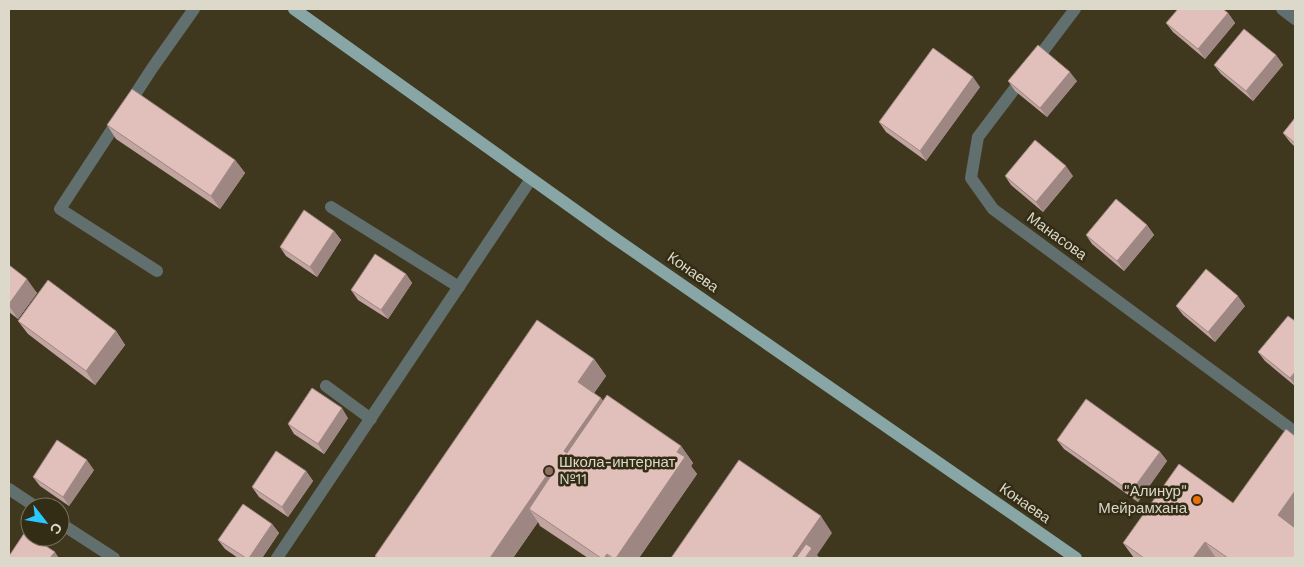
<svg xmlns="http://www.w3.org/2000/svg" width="1304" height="567" font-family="'Work Sans',sans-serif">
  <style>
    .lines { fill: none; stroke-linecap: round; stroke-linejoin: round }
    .minor { stroke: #61706f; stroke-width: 12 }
    .major { stroke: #87a6a5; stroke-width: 12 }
    .wall { fill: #c2a4a0 }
    .shaded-wall { fill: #9e8682 }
    .building { fill: #e1bfba; stroke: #9e8682 }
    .education-dot { fill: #8d6e63; stroke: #342d15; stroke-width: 2 }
    .food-dot { fill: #e8710a; stroke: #342d15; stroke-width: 2 }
    .labels { text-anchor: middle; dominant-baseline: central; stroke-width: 5; stroke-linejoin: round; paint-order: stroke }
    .street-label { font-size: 15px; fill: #dcd8ca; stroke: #342d15 }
    .poi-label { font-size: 15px; fill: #dcd8ca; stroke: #342d15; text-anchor: start }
  </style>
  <rect width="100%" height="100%" fill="#3f381f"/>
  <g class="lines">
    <g class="minor">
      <path d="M1075,9L978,137L971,178L993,209L1295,432"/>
      <path d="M1282,9L1295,19"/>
      <path d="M331,207L459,287"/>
      <path d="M157,271L60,209L153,67L194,9"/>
      <path d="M326,386L371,419"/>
      <path d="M9,489L36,507"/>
      <path d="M60,523L114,558"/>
      <path d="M277,558L531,179"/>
    </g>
    <path class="major" d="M294,9L610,235L1076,558"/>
  </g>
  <g class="wall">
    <path d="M1228,13L1235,23L1205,59L1173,32L1166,23Z"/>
    <path d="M1276,55L1283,65L1253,101L1221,74L1214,65Z"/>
    <path d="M1008,81H1077L1047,117L1015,91Z"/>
    <path d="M980,87L926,161L886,132L879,122Z"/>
    <path d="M1295,118V147L1290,142L1283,133Z"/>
    <path d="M107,125L235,160L245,173L220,209L116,139Z"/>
    <path d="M1005,176H1073L1043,212L1011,185Z"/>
    <path d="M1147,225L1154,235L1124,271L1092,244L1086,235Z"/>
    <path d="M334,231L341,240L317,277L286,256L280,247Z"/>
    <path d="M9,265L37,293L18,319L9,312Z"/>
    <path d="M406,274L412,283L388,319L358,300L351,290Z"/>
    <path d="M1176,306H1245L1215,342L1183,315Z"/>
    <path d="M18,321L116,331L125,345L95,385L28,334Z"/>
    <path d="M1295,321V386L1265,361L1258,352Z"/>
    <path d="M594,359L606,376L594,393L601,398L603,401L681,446L693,463L691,466L697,474L639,558H588L540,526L538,522L513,558H376L375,556Z"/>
    <path d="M348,418L324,454L294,434L288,424Z"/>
    <path d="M1295,436V524L1294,527L1295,558H1134L1123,543L1233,503Z"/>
    <path d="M1057,440L1160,452L1167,461L1138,502L1064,449Z"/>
    <path d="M94,470L69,506L40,486L33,477Z"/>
    <path d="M306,471L313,481L288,517L259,497L252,487Z"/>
    <path d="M272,524L279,533L262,558H238L225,549L218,540Z"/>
  </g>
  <g class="shaded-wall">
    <path d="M1228,13L1235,23L1205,59L1198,49Z"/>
    <path d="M1276,55L1283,65L1253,101L1246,91Z"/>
    <path d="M1070,72L1077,81L1047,117L1040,108Z"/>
    <path d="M973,77L980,87L926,161L920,151Z"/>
    <path d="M235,160L245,173L220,209L211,196Z"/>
    <path d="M1066,166L1073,176L1043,212L1036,202Z"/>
    <path d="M1147,225L1154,235L1124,271L1117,261Z"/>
    <path d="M334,231L341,240L317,277L310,267Z"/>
    <path d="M406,274L412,283L388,319L381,310Z"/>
    <path d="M27,279L37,293L18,319L9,306V304Z"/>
    <path d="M1238,296L1245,306L1215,342L1208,332Z"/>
    <path d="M116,331L125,345L95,385L86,371Z"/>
    <path d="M594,359L606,376L590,399L578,382Z"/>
    <path d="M1295,372V385L1290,378Z"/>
    <path d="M601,398L612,415L576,468L564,451Z"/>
    <path d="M342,408L348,418L324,454L318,444Z"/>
    <path d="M681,446L693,463L691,466L697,474L639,558H616Z"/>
    <path d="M1160,452L1167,461L1138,502L1131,492Z"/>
    <path d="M87,460L94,470L69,506L63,497Z"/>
    <path d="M306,471L313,481L288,517L282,507Z"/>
    <path d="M549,472L561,489L529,509L538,522L513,558H490Z"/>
    <path d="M1295,491V524L1290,532L1278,515Z"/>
    <path d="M821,516L832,533L817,555L820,558H792Z"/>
    <path d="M272,524L279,533L262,558H249Z"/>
    <path d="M1205,542L1216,558H1193Z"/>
    <path d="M55,552L59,558H50Z"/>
    <path d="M607,554L610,558H604Z"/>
  </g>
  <g class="building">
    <path d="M1178,9H1223L1228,13L1198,49L1166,23Z"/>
    <path d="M1244,29L1276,55L1246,91L1214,65Z"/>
    <path d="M1038,45L1070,72L1040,108L1008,81Z"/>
    <path d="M933,48L973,77L920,151L879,122Z"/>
    <path d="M132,89L235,160L211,196L107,125Z"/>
    <path d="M1295,118V143L1283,133Z"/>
    <path d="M1035,140L1066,166L1036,202L1005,176Z"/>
    <path d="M1116,199L1147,225L1117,261L1086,235Z"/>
    <path d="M304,210L334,231L310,267L280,247Z"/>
    <path d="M375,254L406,274L381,310L351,290Z"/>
    <path d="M9,265L27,279L9,304Z"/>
    <path d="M1206,269L1238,296L1208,332L1176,306Z"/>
    <path d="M48,280L116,331L86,371L18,321Z"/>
    <path d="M1288,316L1295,321V372L1290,378L1258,352Z"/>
    <path d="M537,320L594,359L578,382L601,398L564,451L567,453L607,395L681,446L677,452L685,457L616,558H613L607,554L604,558H601L529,509L552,474L549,472L490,558H378L375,556Z"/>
    <path d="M312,388L342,408L318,444L288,424Z"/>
    <path d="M1086,399L1160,452L1131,492L1057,440Z"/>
    <path d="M1286,429L1295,436V491L1278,515L1295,528V558H1228L1205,542L1193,558H1144L1123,543L1179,464L1233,503Z"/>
    <path d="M57,440L87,460L63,497L33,477Z"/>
    <path d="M276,451L306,471L282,507L252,487Z"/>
    <path d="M739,460L821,516L792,558H671Z"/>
    <path d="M243,504L272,524L249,558H246L218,540Z"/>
    <path d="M25,532L30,536V537H32L55,552L50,558H9V556Z"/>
    <path d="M806,544L812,548L805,558H796Z"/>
  </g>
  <circle class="education-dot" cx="549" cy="471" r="5"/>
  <circle class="food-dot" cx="1197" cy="500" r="5"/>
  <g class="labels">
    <g class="street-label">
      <text transform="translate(1057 236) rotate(36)">Манасова</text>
      <text transform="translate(693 272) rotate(35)">Конаева</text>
      <text transform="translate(1025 503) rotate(35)">Конаева</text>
    </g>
    <g class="poi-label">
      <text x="559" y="462">Школа-интернат<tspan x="559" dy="17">№11</tspan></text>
      <text x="1187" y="491" text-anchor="end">"Алинур"<tspan x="1187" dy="17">Мейрамхана</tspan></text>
    </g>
  </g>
  <rect width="1304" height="567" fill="none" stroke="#dcd8ca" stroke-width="20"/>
  <g transform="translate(45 522) rotate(121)"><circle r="24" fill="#342d15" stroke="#77715d"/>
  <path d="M0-4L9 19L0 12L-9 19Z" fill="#29c8ff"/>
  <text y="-8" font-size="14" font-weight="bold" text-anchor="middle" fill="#dcd8ca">С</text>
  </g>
</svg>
